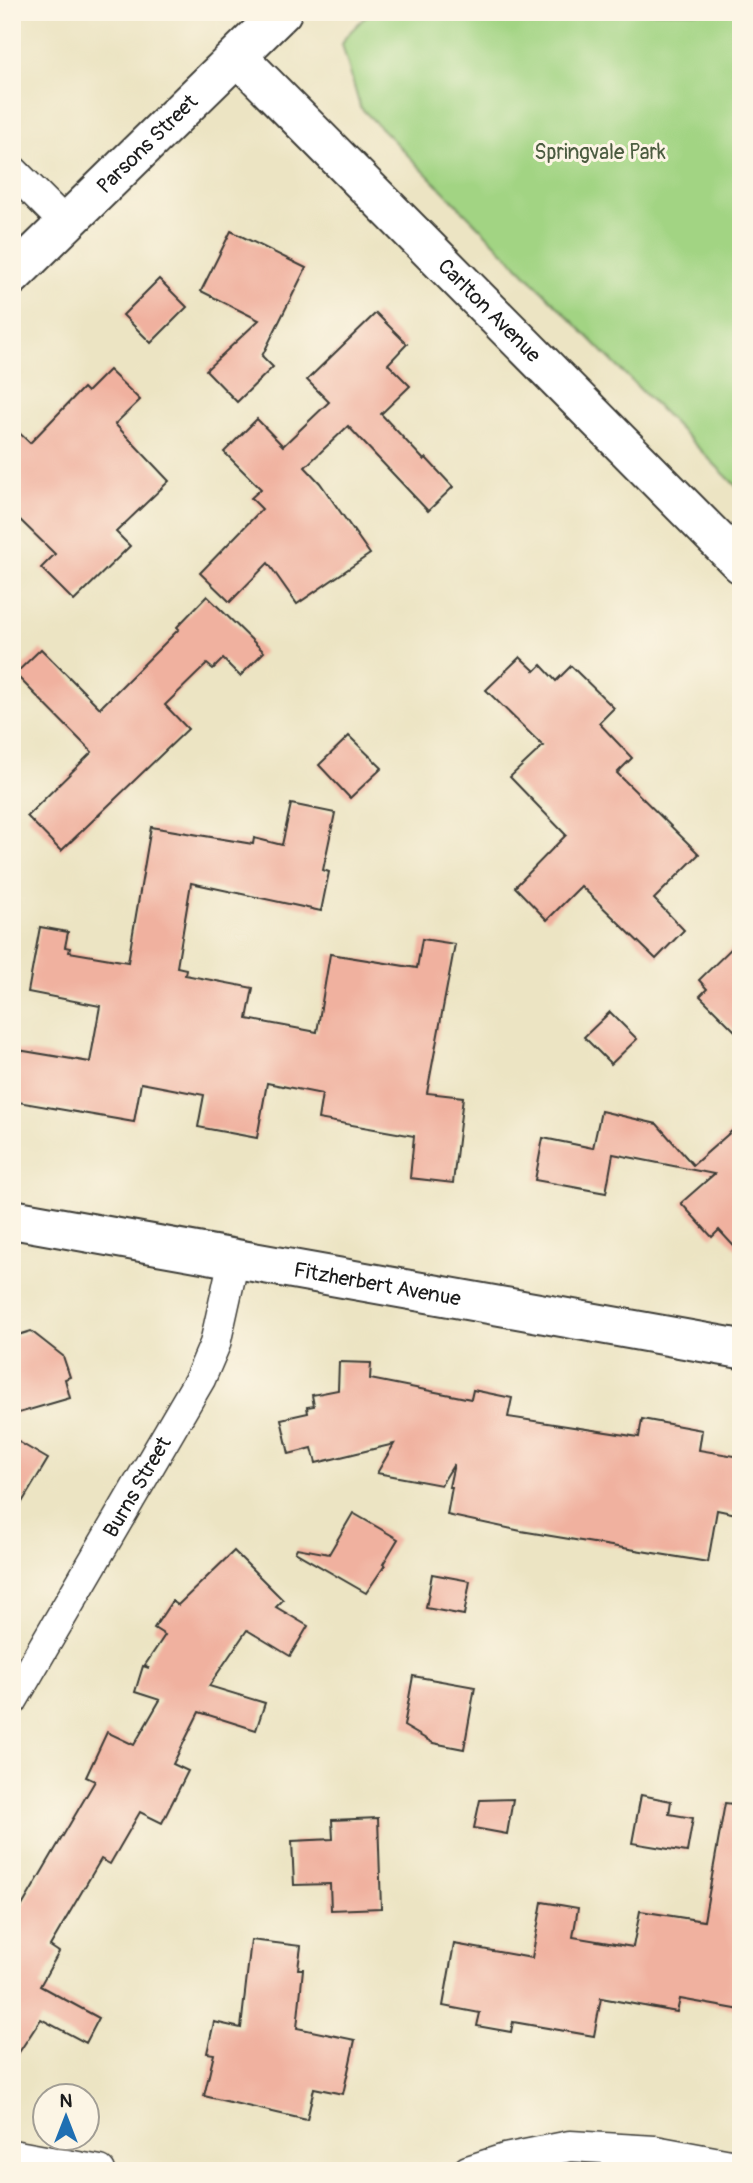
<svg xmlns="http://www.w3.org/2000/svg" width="753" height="2183" font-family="Pangolin,sans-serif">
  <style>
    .green { fill: #a2d483; stroke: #5f7850; stroke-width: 2 }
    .building { fill: #f0b19f }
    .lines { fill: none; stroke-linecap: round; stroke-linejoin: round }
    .street-casing { stroke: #3b3a35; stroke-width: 33 }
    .secondary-casing { stroke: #3b3a35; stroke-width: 42 }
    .street { stroke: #fff; stroke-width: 30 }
    .secondary { stroke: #fff; stroke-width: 38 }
    .labels { text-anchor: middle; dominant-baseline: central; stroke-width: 6; stroke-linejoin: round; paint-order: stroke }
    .street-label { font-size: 21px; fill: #1c1c1c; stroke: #fcf5e5 }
    .park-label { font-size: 21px; fill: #4b5c40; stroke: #fcf5e5 }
  </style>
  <rect width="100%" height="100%" fill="#fcf5e5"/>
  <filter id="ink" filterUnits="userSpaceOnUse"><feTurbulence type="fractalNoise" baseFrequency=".0143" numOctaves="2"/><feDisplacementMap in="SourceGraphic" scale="14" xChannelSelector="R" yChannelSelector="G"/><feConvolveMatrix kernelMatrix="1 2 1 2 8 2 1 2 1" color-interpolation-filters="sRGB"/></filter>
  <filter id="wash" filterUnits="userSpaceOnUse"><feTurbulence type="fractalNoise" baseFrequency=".00686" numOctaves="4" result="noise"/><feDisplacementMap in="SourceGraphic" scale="28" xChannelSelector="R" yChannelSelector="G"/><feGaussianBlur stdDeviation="1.57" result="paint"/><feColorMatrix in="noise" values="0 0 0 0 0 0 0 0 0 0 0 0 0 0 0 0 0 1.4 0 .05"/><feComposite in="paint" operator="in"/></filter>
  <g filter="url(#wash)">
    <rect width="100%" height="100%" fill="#ece4c3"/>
    <path class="green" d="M370,12H741V491L360,107L342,44L346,36Z"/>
    <g id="blocks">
      <g class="building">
        <path d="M231,231L306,268L262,356L273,367L237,402L206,370L259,320L201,291Z"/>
        <path d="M159,279L187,307L151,343L123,315Z"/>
        <path d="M376,313L407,344L388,364L410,386L381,414L424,460L426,458L453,487L428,511L348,426L305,467L320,483L370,554L297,604L268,563L230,602L200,573L262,509L251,498L261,489L224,452L257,419L283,446L329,402L307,380Z"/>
        <path d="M109,370L140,400L115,424L169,481L116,532L130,546L74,601L41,568L55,554L12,512V426L30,443L83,388L87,392Z"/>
        <path d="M207,596L264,652L240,676L223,659L213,669L207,664L165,705L188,729L61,851L27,816L92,752L15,674L41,649L100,708L179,629L177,627Z"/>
        <path d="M520,657L535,671L541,665L556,681L571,666L614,708L599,723L632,758L617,773L699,854L654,899L684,930L656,959L581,886L547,920L515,887L566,835L510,777L543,746L486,690Z"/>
        <path d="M349,736L382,768L350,798L319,765Z"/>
        <path d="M291,804L335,813L323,870L329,872L321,911L191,883L177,967L186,969L185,975L253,988L247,1019L317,1032L330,954L417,968L422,939L455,944L427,1093L463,1097L453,1183L410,1178L414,1136L318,1119L322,1094L267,1083L257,1138L198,1127L204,1095L141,1083L134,1122L12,1101V1049L90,1062L100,1006L28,992L40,927L68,932L65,947L70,948L69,952L128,962L151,827L253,844L254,838L282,845Z"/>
        <path d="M741,939V1037L700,996L707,989L699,980Z"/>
        <path d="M610,1012L637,1039L611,1064L584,1037Z"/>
        <path d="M601,1111L657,1124L693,1165L741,1123V1254L719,1230L712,1237L681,1203L714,1174L613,1154L606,1193L535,1180L543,1138L593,1148Z"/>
        <path d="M31,1331L63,1356L70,1377L65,1379L70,1398L12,1415V1337Z"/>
        <path d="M339,1362L371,1363L370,1379L471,1399L473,1390L512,1398L508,1417L639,1437L642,1419L702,1430L699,1450L741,1457V1515L717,1510L708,1562L521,1531L447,1515L452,1487H449L454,1464L441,1485L377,1473L394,1444L316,1463L312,1448L289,1454L281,1419L308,1413L307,1407L314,1406L312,1395L338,1390Z"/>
        <path d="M12,1438L48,1459L12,1519Z"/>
        <path d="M353,1513L398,1539L383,1564L385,1565L366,1593L295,1552L297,1548L329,1554Z"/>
        <path d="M234,1551L283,1600L276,1607L308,1626L290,1656L247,1630L209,1686L265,1703L256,1730L199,1712L173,1764L188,1771L162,1823L140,1812L110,1864L101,1859L50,1946L59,1952L40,1986L99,2018L86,2043L41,2019L12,2063V1923L95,1781L86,1777L107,1732L134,1745L160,1700L135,1692L143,1666L149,1668L145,1665L165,1635L154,1628L172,1601L178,1605Z"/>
        <path d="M432,1574L470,1581L464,1615L426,1608Z"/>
        <path d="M413,1676L475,1687L464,1749L433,1743L404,1726Z"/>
        <path d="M641,1795L671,1801L669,1814L693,1818L687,1852L632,1843Z"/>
        <path d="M513,1799L507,1834L474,1828L480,1800Z"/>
        <path d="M725,1803L741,1805V2010L680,1999L677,2012L601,1998L594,2036L513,2022L511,2032L477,2026L480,2013L443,2006L454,1944L532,1958L542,1902L578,1908L573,1937L633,1947L640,1911L704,1921Z"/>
        <path d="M378,1818L381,1908L331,1910L330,1884L294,1885L292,1841L333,1839L332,1820Z"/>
        <path d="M251,1940L301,1946L298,1969H303L297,2028L355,2040L343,2094L314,2088L307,2120L204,2096L214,2054L207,2053L214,2022L241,2028Z"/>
      </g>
    </g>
  </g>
  <g filter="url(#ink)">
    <use href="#blocks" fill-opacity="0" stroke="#3b3a35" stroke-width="2"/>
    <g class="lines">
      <g class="street-casing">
        <g id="street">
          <path d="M12,170L65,223"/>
          <path id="s1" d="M12,1701L200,1379L215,1344L234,1259"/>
          <path d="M12,2155L100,2171"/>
          <path d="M468,2171L505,2159L570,2146L655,2151L741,2167"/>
        </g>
      </g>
      <g class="secondary-casing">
        <g id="secondary">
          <path id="s2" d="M238,57L741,564"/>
          <path id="s3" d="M12,276L282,12"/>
          <path id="s4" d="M12,1219L741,1349"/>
        </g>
      </g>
      <use href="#street" class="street"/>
      <use href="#secondary" class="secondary"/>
    </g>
  </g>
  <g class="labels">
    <g class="street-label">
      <text stroke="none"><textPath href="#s3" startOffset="189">Parsons Street</textPath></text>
      <text stroke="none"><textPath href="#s2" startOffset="357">Carlton Avenue</textPath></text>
      <text stroke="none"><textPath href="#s4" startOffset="371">Fitzherbert Avenue</textPath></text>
      <text stroke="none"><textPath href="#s1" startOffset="248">Burns Street</textPath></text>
    </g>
    <g class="park-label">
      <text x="600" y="152">Springvale Park</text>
    </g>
  </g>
  <rect width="753" height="2183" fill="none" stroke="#fcf5e5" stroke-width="42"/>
  <g transform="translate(66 2117)"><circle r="33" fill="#fcf5e5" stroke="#a29e95" stroke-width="2"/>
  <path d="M0-5L12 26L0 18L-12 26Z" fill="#1f6fb2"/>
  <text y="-10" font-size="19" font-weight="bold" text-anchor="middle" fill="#1c1c1c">N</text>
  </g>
</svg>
